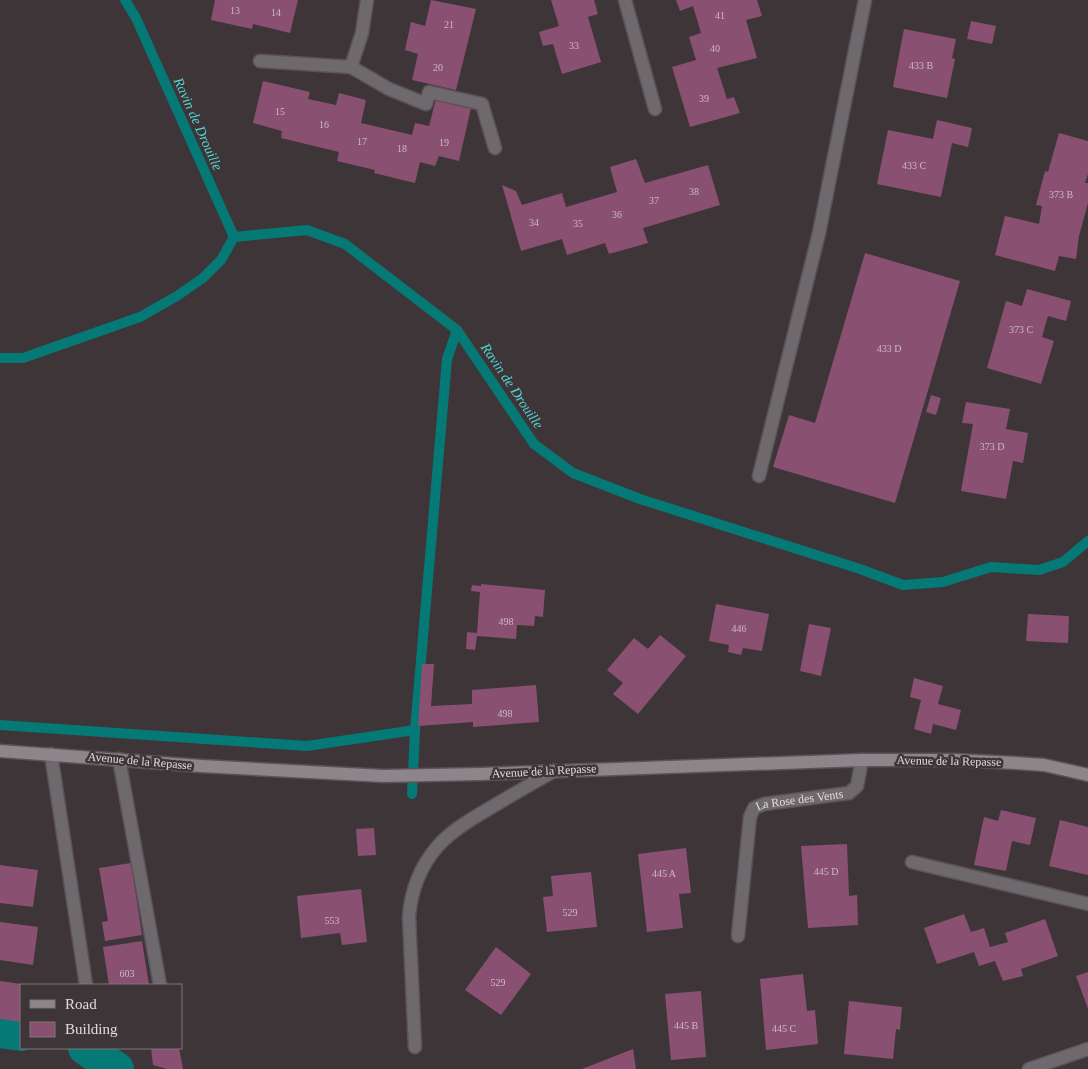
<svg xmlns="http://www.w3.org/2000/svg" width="1088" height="1069" font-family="Georgia,serif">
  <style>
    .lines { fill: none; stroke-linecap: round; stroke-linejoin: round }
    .stream { stroke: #057975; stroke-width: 10 }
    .canal { stroke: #057975; stroke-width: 34 }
    .building { fill: #8a5071 }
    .lane-casing { stroke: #5b5357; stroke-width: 15 }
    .street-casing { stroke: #5b5357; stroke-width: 15 }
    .secondary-casing { stroke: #5b5357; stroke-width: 15 }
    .lane { stroke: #6e696c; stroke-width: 12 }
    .street { stroke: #6e696c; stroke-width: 12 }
    .secondary { stroke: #8c8589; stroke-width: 12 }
    .labels { text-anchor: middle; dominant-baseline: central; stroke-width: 5; stroke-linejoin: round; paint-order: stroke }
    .number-label { font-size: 10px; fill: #cab8c2 }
    .street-label { font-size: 12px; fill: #e0dadd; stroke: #3e3539 }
    .water-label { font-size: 14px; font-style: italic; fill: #4dd9d3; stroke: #3e3539 }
  </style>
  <rect width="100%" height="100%" fill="#3e3539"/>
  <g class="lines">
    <g class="stream">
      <path d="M125,0L136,18L234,237L307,230L345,244L457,330L534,444L573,473L640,499L860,569L903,585L943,582L991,567L1039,570L1063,562L1088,541"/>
      <path d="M0,358H23L140,317L177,296L203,278L221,260L234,237"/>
      <path d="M0,725L307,746L415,730"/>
      <path d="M412,794L415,730L447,359L457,330"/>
    </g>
    <g class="canal">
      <path d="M0,1031L21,1034"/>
      <path d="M85,1048L117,1069"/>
    </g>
  </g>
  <g class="building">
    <path d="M215,0H298L290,33L253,24L252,29L211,20Z"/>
    <path d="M431,0L476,9L456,90L412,80L418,54L405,50L411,22L425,26Z"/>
    <path d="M551,0H594L598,14L588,17L601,62L562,74L553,44L543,46L539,32L559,26Z"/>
    <path d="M676,0H757L762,16L746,20L757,58L717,68L727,99L734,97L740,113L690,127L672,67L696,60L689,37L701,33L693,6L680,11Z"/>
    <path d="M971,21L996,26L992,44L967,39Z"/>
    <path d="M904,29L956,39L952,58L955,59L947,98L893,87Z"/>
    <path d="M263,81L310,92L308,99L336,105L339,93L366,100L361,123L412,135L415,123L429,126L436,99L471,108L459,161L439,156L435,166L420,162L415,183L374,173L375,170L337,161L339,152L281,138L282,131L253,123Z"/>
    <path d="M937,120L972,128L968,147L952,143L941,197L877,184L888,130L933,139Z"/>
    <path d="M1059,133L1088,141V174L1085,183H1088V203L1079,236L1076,259L1059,256L1055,271L995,255L1005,216L1039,224L1042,206L1036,205L1045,171L1048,172Z"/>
    <path d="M636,159L645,183L708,165L720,205L643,228L648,243L609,254L605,243L567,255L562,239L521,251L502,185L516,191L522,205L562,193L566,207L617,192L610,167Z"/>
    <path d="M865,253L960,281L895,503L773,467L789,415L815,423Z"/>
    <path d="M1027,289L1071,301L1066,321L1048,316L1042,337L1054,341L1041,384L987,368L1006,301L1022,306Z"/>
    <path d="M931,395L941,398L936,415L926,412Z"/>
    <path d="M966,402L1010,409L1006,429L1028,433L1023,463L1013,461L1006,499L961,491L973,424L962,423Z"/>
    <path d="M481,584L545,590L543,617L535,616L534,626L517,625L516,639L477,636L475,650L466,649L467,632L477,633L480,592L471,591L472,585L481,586Z"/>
    <path d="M716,604L769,614L762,651L743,648L741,655L728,652L729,645L709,641Z"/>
    <path d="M1028,614L1069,616L1068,643L1026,641Z"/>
    <path d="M809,624L831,628L821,676L800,671Z"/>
    <path d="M660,635L686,656L638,714L613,694L623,683L607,670L634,638L648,649Z"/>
    <path d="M422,664H434L431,706L472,704V690L536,685L539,722L473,727V722L418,726Z"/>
    <path d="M914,678L943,686L938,704L961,710L956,730L933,724L931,734L914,729L921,700L910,697Z"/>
    <path d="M1001,810L1036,818L1030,845L1012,841L1006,871L974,865L984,817L998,821Z"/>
    <path d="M1060,820L1088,827V875L1049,866Z"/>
    <path d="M374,828L376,855L358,856L356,829Z"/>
    <path d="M847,844L849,896L857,895L858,925L808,928L801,846Z"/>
    <path d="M686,848L691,893L679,894L683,928L647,932L638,854Z"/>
    <path d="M131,863L142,935L105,941L102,922L108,921L99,868Z"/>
    <path d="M0,865L38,870L33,907L0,903Z"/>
    <path d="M591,872L597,927L547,932L543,897L553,896L551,876Z"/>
    <path d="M361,889L367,942L342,945L340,933L301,938L297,896Z"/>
    <path d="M964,914L971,932L984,928L990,947L1008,942L1005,933L1045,919L1058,956L1021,969L1023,976L1003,981L995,961L979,966L974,952L937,964L924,928Z"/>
    <path d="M0,922L38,927L33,965L0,960Z"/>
    <path d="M142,941L149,985H109L103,947Z"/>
    <path d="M496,947L531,974L501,1015L465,990Z"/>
    <path d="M1088,972V1009L1076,976Z"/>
    <path d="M803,974L807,1011L815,1010L818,1044L766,1050L760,979Z"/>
    <path d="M0,981L21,984V1022L0,1019Z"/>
    <path d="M701,991L706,1057L671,1060L665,994Z"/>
    <path d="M849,1001L902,1007L900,1030L896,1029L893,1059L844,1054Z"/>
    <path d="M151,1048H179L183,1069H167L153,1065Z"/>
    <path d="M633,1049L636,1069H582Z"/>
  </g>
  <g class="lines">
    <g class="lane-casing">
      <g id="lane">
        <path d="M51,754L86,985"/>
        <path d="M119,759L160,985"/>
      </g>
    </g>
    <g class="street-casing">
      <g id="street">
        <path d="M367,0L362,33L351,67L389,89L426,104L429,92L482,104L495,148"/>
        <path d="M625,0L655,109"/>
        <path d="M260,61L351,67"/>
        <path d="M759,476L819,233L865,0"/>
        <path d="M912,862L1088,904"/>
        <path id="s1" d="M738,936L750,817L754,808L764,804L849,793L857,786L862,760"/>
        <path d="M415,1047L409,917C411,891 420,867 437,847C449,833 465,823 480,814C505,799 529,785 554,771"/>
        <path d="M1029,1069L1088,1049"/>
      </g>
    </g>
    <g class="secondary-casing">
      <path id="secondary" d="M0,751L201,766L384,776L480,774L862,760H954L1016,763L1044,765L1088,775"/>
    </g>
    <use href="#lane" class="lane"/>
    <use href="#street" class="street"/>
    <use href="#secondary" class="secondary"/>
  </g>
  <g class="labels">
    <g class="number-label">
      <text x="235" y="10">13</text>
      <text x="276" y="12">14</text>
      <text x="720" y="15">41</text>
      <text x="449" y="24">21</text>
      <text x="574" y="45">33</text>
      <text x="715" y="48">40</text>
      <text x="921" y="65">433 B</text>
      <text x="438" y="67">20</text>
      <text x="704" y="98">39</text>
      <text x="280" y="111">15</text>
      <text x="324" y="124">16</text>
      <text x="362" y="141">17</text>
      <text x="444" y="142">19</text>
      <text x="402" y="148">18</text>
      <text x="914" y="165">433 C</text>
      <text x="694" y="191">38</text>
      <text x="1061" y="194">373 B</text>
      <text x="654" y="200">37</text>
      <text x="617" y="214">36</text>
      <text x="534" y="222">34</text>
      <text x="578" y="223">35</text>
      <text x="1021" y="329">373 C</text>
      <text x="889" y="348">433 D</text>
      <text x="992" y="446">373 D</text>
      <text x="506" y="621">498</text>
      <text x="739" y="628">446</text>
      <text x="505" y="713">498</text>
      <text x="826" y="871">445 D</text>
      <text x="664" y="873">445 A</text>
      <text x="570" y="912">529</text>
      <text x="332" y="920">553</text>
      <text x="127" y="973">603</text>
      <text x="498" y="982">529</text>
      <text x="686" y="1025">445 B</text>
      <text x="784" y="1028">445 C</text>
    </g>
    <g class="street-label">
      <text transform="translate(140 761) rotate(5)">Avenue de la Repasse</text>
      <text transform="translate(949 761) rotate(1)">Avenue de la Repasse</text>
      <text transform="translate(544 771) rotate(-3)">Avenue de la Repasse</text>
      <text stroke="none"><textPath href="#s1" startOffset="176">La Rose des Vents</textPath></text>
    </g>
    <g class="water-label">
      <text transform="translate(198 124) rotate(66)">Ravin de Drouille</text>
      <text transform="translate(512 386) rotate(56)">Ravin de Drouille</text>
    </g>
  </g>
  <rect x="20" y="984" width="162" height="65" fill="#3e3539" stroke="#7f777b"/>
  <rect x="30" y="1000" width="25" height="8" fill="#8c8589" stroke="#7f777b"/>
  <text x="65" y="1009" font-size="15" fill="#e0dadd">Road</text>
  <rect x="30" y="1022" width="25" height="15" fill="#8a5071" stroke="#7f777b"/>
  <text x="65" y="1034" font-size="15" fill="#e0dadd">Building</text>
</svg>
